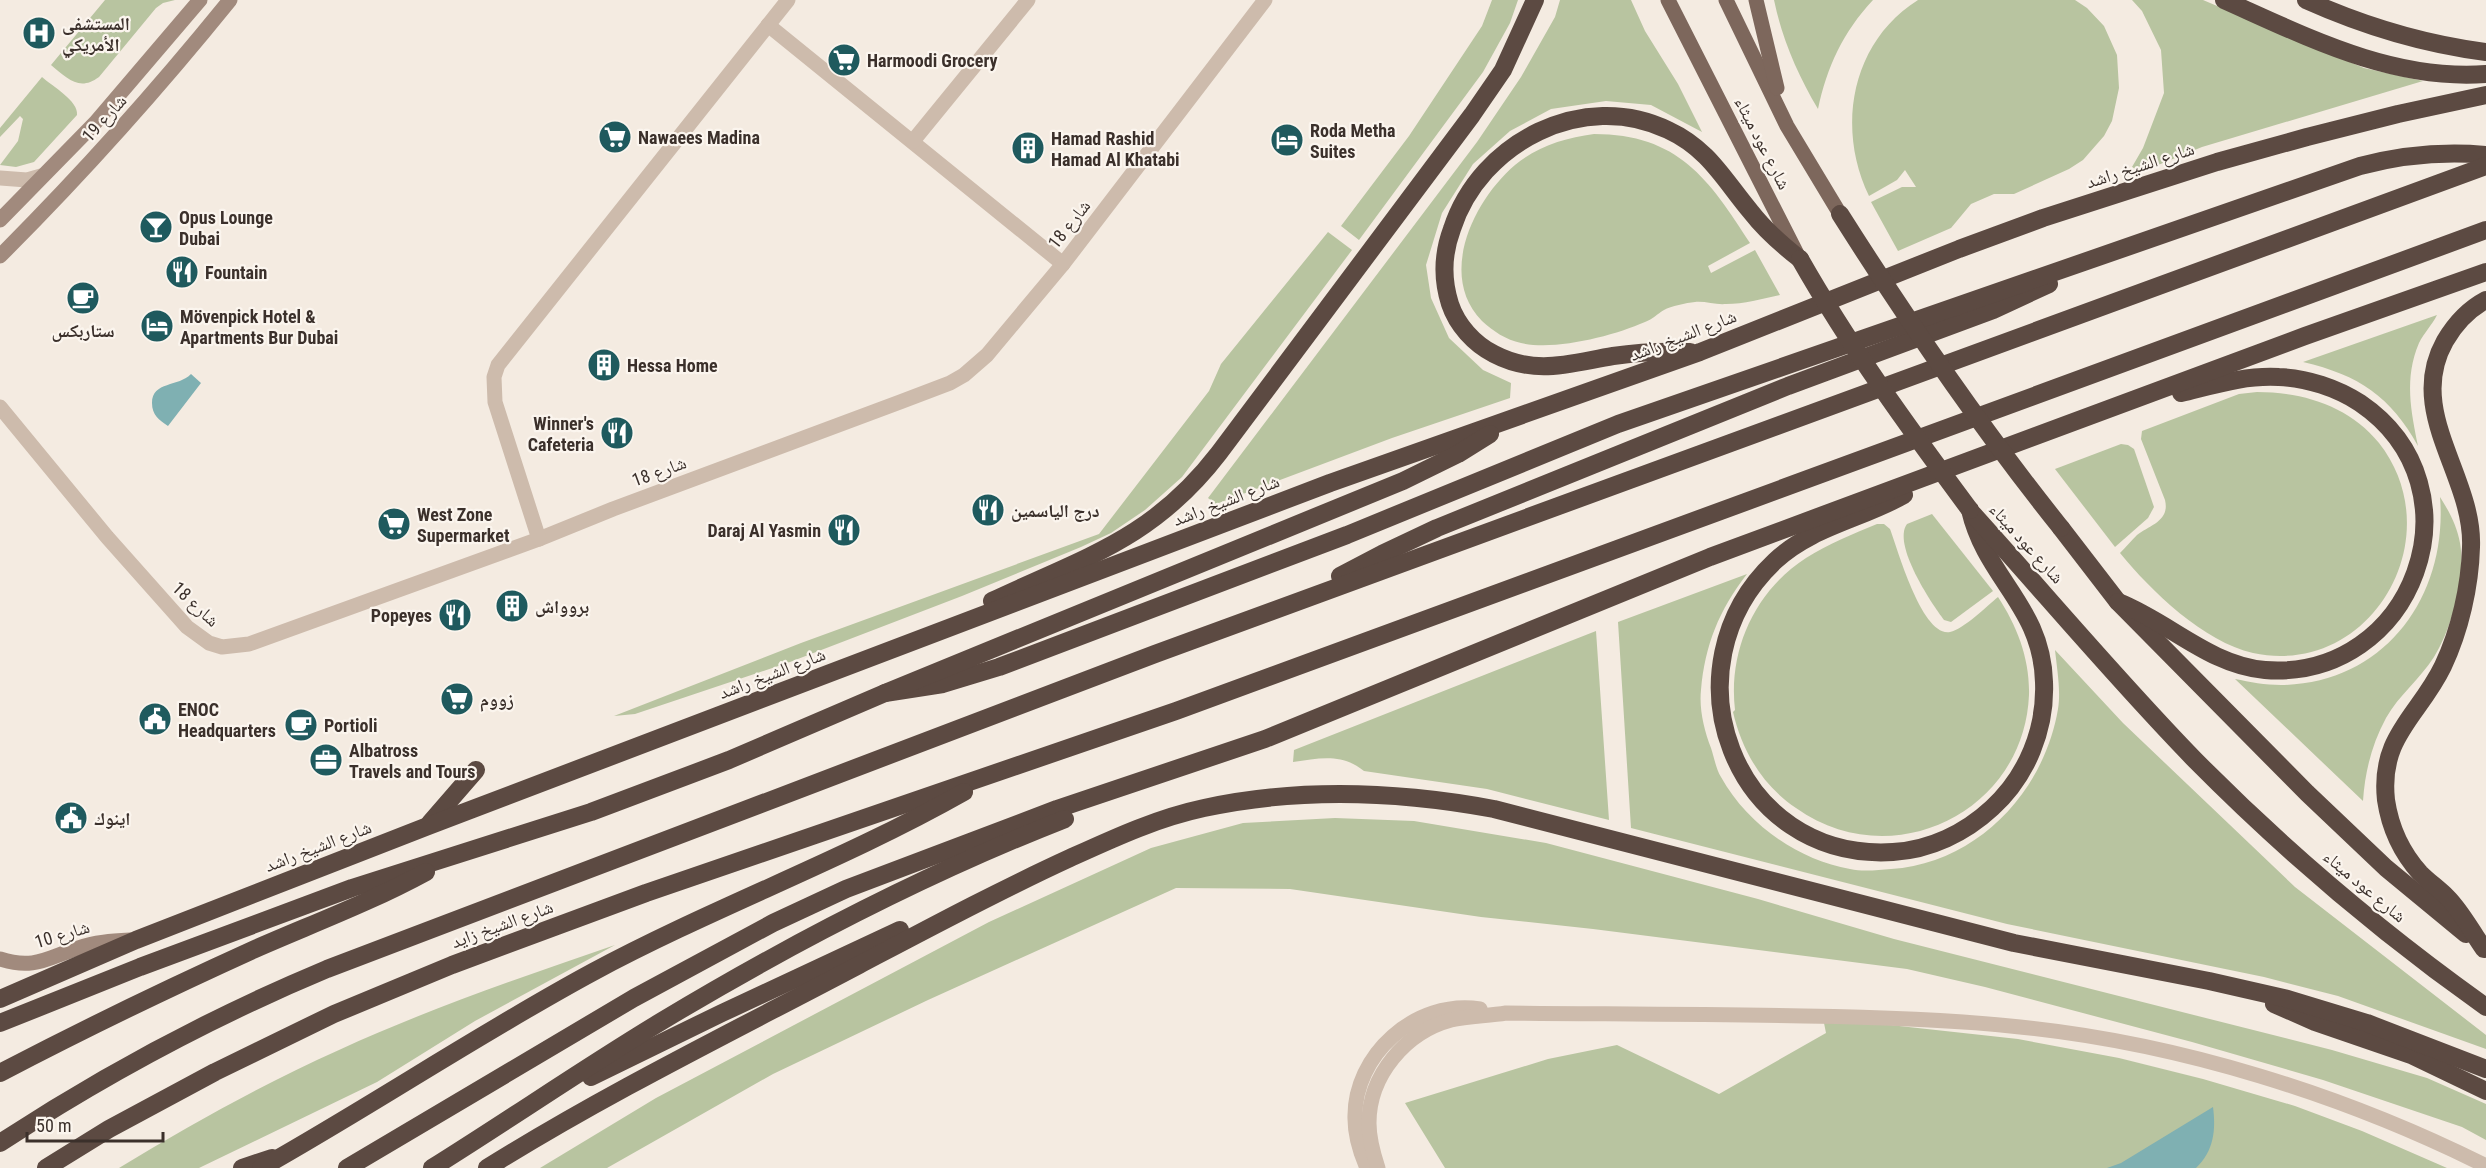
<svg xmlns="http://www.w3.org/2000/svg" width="2486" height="1168" font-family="'Roboto Condensed','Noto Naskh Arabic',sans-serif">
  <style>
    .green { fill: #b8c4a0 }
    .water { fill: #7fb0b2 }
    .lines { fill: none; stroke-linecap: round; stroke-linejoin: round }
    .street { stroke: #cdbbac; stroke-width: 15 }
    .secondary { stroke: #a18a7d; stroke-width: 15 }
    .primary { stroke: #7d675c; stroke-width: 15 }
    .highway { stroke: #5c4a42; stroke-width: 18 }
    .highway-bridge { stroke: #5c4a42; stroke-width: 18 }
    .labels { text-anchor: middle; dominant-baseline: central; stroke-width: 4.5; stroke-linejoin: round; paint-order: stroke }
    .poi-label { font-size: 18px; font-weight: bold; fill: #3b302b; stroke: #fbf5ee; text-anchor: start }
    .street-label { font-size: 18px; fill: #3b302b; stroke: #fbf5ee }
  </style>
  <rect width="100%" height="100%" fill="#f4ebe1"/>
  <g class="green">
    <path d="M105,0H175L163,3L156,8L99,77C79,92 67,78 51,65Z"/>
    <path d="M1492,0H1518L1510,23L1483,72L1359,240L1341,226L1409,136L1482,26Z"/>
    <path d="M1560,0H1631L1645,31L1678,84L1702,132L1651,105L1606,101L1551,109L1510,131L1473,164L1442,213L1426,265L1431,298L1449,338L1483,370L1511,383L1510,398L1392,438L1216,504L1208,498L1477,142L1521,77L1555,17Z"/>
    <path d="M1774,0H1873C1843,32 1827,67 1818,109C1798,75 1782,39 1774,0Z"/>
    <path d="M1918,0H2075L2087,8L2104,26L2117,55L2119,88L2112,121L2104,136L2083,160L2069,169L2014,194H1994L1971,204L1951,228L1898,251L1871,202L1902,187H1916L1905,170L1897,180L1869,196C1836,128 1851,42 1918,0Z"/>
    <path d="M2132,0H2203L2364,68L2423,81L2202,147L2141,172L2132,167L2143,148L2164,93L2161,50L2142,11Z"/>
    <path d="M42,77C52,86 79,101 77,115L34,162L16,167L0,165L18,141L23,119L20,116L0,137V128Z"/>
    <path d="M1594,134C1678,134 1709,179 1750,243L1708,266L1711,273L1755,250L1780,295C1762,299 1744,304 1726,304C1716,305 1705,301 1695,302C1686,303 1671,306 1664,310C1657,314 1653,319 1645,322C1613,336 1555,351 1521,343C1506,340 1493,331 1482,321C1437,275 1474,200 1515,165C1538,146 1565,138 1594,134Z"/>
    <path d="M1328,232L1352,250L1182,477L1145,510L1111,533L1081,547L962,596L790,662L635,714L614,716L801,643L1099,534L1209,391L1221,364Z"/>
    <path d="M2437,315C2432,325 2424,333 2419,343C2404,378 2411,411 2418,446C2391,397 2359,375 2303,362Z"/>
    <path d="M2257,392C2303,392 2349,406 2379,443C2452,536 2372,678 2253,653C2204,642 2151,591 2120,553C2126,547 2131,541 2137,535C2150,525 2170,521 2165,500L2141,439L2142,431L2239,394Z"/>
    <path d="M2121,444L2128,445L2134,449L2154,507L2148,518L2115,547L2055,469Z"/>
    <path d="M2440,497C2449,511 2457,526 2460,543C2466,577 2452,628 2434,657C2420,679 2399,695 2386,718C2372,744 2365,771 2363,801L2235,679C2250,682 2265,685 2281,685C2385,684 2448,596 2440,497Z"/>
    <path d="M1932,514L1993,591L1951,622L1944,620C1931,603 1892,544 1907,524Z"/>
    <path d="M1877,524H1884L1890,529C1898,550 1922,637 1950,632C1964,629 1987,606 1998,597C2017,626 2030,659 2029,695C2024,813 1891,876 1796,808C1762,785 1742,751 1733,712L1735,710C1728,650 1755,591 1806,558C1828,544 1853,534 1877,524Z"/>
    <path d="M1747,574C1719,610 1705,645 1701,690C1699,709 1704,730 1711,748C1714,757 1716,769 1721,777C1747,824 1798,860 1850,869C1863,872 1878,870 1891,869C1977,863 2044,792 2058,709C2061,691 2057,669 2055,650L2123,723L2295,887L2486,1035V1049L2338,996L2264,977L2007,924L1631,828L1618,622Z"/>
    <path d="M1596,631L1609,820L1487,789L1364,771C1342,753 1320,758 1293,762L1294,750Z"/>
    <path d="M1335,818L1414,821L1546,843L1758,899L1894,939L2332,1050L2427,1078L2486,1104V1140L2462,1127L2323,1080L2192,1042L1985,987L1907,969L1593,929L1481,917L1290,889L1176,888L928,1000L773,1074L607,1168H540L656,1098L989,922L1151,848L1243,823Z"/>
    <path d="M615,945L475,1021L377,1082L199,1168H119C190,1125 263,1084 339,1050C428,1009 522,977 615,945Z"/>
    <path d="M1824,1023H1872L2018,1039L2119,1058L2203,1079L2295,1106L2362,1131L2447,1168H1445L1405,1103L1548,1059L1617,1045L1719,1094L1826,1033Z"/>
  </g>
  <g class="water">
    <path d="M191,374L201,383L168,426C159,420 152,415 152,403C152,381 179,387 191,374Z"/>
    <path d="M2213,1107C2216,1130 2214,1151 2196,1168H2107L2121,1163Z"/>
  </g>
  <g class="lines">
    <g class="street">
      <path d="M768,25L1063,264"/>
      <path d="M913,141L1028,0"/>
      <path d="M0,178L27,180L41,176"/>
      <path d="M0,407L107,537L187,627L209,643L222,647L249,644L539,539L613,509L900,402L950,383L964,375L987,355L1063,264L1265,0"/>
      <path d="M539,539L495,402L494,377L498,365L788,0"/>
      <path d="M1367,1168C1360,1152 1355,1137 1355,1119C1353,1055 1416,999 1480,1009"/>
      <path d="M1378,1168C1373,1153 1369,1138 1369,1123C1369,1075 1406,1032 1451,1020C1468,1016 1488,1016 1506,1013C1605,1014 1704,1014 1804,1016C1876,1017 1948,1019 2020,1027C2179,1043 2344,1095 2486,1166"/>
    </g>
    <g class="secondary">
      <path d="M0,220L95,123L200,0"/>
      <path d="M0,256C81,175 158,89 230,0"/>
      <path d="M0,959C34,970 47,958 78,948C95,942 112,941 130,940"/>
    </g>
    <g class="primary">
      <path d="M1668,0L1797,254"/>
      <path d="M1726,0L1787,126L1840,214"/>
      <path d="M1756,0L1777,88"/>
    </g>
    <g class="highway">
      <path d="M2224,0C2307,37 2392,81 2486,74"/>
      <path d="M2306,0C2364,26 2423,44 2486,52"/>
      <path d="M1690,352C1664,351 1639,352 1613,356C1571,363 1536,376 1494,354C1474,344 1457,325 1450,304C1442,279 1443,253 1452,229C1480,142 1584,89 1668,130C1709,149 1724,180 1751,212C1765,230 1782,245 1800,259"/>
      <path d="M1904,495C1862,519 1811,527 1775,561C1662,667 1733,862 1893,852C1930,850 1965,833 1992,808C2027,776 2046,729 2044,682C2042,606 1986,579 1970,510"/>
      <path d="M1973,514C2047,596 2118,681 2195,760C2285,851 2382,933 2486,1007"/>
      <path d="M2061,528L2118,602L2307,793L2386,868L2466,934"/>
      <path d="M1340,576L1382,554L1437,528L1788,386L1993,310L2049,284"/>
      <path d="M992,601C1085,557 1153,539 1219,453L1472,115L1503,70L1535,0"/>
      <path d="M2118,602C2169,622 2209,665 2265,670C2414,681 2485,488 2360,403C2337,388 2307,378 2279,377C2245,375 2214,385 2181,393"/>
      <path d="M885,693L943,684L999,667L1347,535L1618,424L2360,166C2402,155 2442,151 2486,155"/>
      <path d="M430,823L476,770"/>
      <path d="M2484,949C2472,932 2462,912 2447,897C2439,889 2429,882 2420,873C2402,853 2390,827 2386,800C2379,736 2419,716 2443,666C2460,630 2470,586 2471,547C2474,476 2405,412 2445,341C2455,324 2469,309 2486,300"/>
      <path d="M0,999L136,940L428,826L1330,483L1700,352L1959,249L2043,218L2217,162L2307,137L2398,114L2486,95"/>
      <path d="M2274,1004L2315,1022L2411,1055L2486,1091"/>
      <path d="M0,1023L140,967L352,888L591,812L729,760L885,693L1403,481L1458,454L1490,434"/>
      <path d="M0,1073C84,1029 169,988 255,949C312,924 371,902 426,872"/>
      <path d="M591,1077L722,1013L900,930"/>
      <path d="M0,1143C104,1075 212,1017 327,969L1155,654L2486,166"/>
      <path d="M46,1168L109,1129L215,1072L334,1014L452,965L646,893L1176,711L2486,230"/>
      <path d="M242,1168L272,1158"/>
      <path d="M261,1168C373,1105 480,1033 593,972C714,907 844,860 964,792"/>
      <path d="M347,1168L634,998L773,923L846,889L1057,809L1265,739L1710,557L2305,336L2486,272"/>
      <path d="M432,1168C509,1120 584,1068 662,1021C790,944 925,874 1065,819"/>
      <path d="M487,1168C607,1093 734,1031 859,965C929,928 998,891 1070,858C1114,838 1157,818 1204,808C1301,787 1397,791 1494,809L2014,943L2209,981L2288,999L2367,1023L2486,1069"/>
    </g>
    <g class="highway-bridge">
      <path d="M1840,214C1909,323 1981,428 2061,528"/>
      <path d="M1800,259C1850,347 1909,428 1970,510"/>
    </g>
  </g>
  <defs>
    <g id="hospital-disc" transform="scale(1.725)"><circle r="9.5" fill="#1f5a5e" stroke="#fbf5ee"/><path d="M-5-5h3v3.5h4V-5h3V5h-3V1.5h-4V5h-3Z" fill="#fff"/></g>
    <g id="supermarket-disc" transform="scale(1.725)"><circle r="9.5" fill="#1f5a5e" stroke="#fbf5ee"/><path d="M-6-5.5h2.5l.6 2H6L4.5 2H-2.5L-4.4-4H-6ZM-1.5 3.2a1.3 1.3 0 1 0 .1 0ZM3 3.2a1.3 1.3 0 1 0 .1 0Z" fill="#fff"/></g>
    <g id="hotel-disc" transform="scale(1.725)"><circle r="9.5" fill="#1f5a5e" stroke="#fbf5ee"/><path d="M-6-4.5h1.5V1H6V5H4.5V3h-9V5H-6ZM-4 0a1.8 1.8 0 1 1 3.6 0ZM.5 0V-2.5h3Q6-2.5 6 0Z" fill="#fff"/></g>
    <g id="building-disc" transform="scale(1.725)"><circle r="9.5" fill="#1f5a5e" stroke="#fbf5ee"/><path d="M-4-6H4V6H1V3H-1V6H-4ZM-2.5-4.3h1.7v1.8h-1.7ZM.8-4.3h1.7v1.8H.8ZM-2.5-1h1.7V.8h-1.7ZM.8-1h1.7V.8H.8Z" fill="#fff"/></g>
    <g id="bar-disc" transform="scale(1.725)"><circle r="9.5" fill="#1f5a5e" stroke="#fbf5ee"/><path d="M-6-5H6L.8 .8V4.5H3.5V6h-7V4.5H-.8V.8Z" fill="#fff"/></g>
    <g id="restaurant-disc" transform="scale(1.725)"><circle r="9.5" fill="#1f5a5e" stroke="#fbf5ee"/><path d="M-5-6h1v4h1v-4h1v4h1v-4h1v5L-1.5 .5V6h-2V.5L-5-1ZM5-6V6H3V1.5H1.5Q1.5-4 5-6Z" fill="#fff"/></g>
    <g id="cafe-disc" transform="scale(1.725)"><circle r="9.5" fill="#1f5a5e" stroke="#fbf5ee"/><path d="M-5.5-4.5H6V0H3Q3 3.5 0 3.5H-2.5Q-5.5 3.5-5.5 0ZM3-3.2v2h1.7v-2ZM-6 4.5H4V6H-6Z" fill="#fff"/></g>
    <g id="civic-disc" transform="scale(1.725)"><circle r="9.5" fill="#1f5a5e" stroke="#fbf5ee"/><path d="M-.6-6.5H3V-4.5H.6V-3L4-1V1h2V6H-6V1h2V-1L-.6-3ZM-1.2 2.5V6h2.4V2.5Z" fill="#fff"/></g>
    <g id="office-disc" transform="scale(1.725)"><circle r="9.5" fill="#1f5a5e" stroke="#fbf5ee"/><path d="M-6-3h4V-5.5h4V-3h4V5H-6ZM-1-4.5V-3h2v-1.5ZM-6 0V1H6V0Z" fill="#fff"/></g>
  </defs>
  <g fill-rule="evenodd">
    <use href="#hospital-disc" x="39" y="33"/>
    <use href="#supermarket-disc" x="844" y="60"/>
    <use href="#supermarket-disc" x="615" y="137"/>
    <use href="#hotel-disc" x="1287" y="140"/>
    <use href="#building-disc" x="1028" y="148"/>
    <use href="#bar-disc" x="156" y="227"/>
    <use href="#restaurant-disc" x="182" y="272"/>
    <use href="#cafe-disc" x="83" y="298"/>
    <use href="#hotel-disc" x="157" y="326"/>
    <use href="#building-disc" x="604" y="365"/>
    <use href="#restaurant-disc" x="617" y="433"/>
    <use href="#restaurant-disc" x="988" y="510"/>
    <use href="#supermarket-disc" x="394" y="524"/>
    <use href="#restaurant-disc" x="844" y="530"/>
    <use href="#building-disc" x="512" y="606"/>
    <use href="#restaurant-disc" x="455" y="615"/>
    <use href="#supermarket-disc" x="457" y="699"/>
    <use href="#civic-disc" x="155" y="719"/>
    <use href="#cafe-disc" x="301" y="725"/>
    <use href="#office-disc" x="326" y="760"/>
    <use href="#civic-disc" x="71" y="818"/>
  </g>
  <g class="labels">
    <g class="poi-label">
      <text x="62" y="23">المستشفى<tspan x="62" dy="21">الأمريكي</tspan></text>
      <text x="867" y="60">Harmoodi Grocery</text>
      <text x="1310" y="130">Roda Metha<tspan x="1310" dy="21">Suites</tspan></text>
      <text x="638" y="137">Nawaees Madina</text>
      <text x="1051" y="138">Hamad Rashid<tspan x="1051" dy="21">Hamad Al Khatabi</tspan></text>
      <text x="179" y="217">Opus Lounge<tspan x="179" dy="21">Dubai</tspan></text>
      <text x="205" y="272">Fountain</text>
      <text x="180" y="316">Mövenpick Hotel &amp;<tspan x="180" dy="21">Apartments Bur Dubai</tspan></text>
      <text x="83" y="330" text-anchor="middle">ستاربكس</text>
      <text x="627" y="365">Hessa Home</text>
      <text x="594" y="423" text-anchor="end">Winner's<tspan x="594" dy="21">Cafeteria</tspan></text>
      <text x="1011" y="510">درج الياسمين</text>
      <text x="417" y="514">West Zone<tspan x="417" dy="21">Supermarket</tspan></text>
      <text x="821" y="530" text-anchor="end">Daraj Al Yasmin</text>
      <text x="535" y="606">بروواش</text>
      <text x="432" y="615" text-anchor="end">Popeyes</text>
      <text x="480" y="699">زووم</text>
      <text x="178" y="709">ENOC<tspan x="178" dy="21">Headquarters</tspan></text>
      <text x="324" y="725">Portioli</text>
      <text x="349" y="750">Albatross<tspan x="349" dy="21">Travels and Tours</tspan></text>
      <text x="94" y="818">اينوك</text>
    </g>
    <g class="street-label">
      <text transform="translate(104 118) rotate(-48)">شارع 19</text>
      <text transform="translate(1763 143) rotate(63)">شارع عود ميثاء</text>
      <text transform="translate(2140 165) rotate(-18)">شارع الشيخ راشد</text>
      <text transform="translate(1069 224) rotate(-52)">شارع 18</text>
      <text transform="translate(1683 335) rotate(-21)">شارع الشيخ راشد</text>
      <text transform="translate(659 471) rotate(-20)">شارع 18</text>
      <text transform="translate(1226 500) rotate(-21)">شارع الشيخ راشد</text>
      <text transform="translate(2027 543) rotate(48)">شارع عود ميثاء</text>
      <text transform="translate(196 604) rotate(43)">شارع 18</text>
      <text transform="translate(772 673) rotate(-21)">شارع الشيخ راشد</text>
      <text transform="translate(318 846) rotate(-21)">شارع الشيخ راشد</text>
      <text transform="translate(2365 886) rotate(40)">شارع عود ميثاء</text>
      <text transform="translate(502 924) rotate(-20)">شارع الشيخ زايد</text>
      <text transform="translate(62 934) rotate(-17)">شارع 10</text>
    </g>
  </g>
  <path d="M27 1132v9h136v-9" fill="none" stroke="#3b302b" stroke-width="3"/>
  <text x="36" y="1132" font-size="18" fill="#3b302b" stroke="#fbf5ee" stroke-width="4.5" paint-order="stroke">50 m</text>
</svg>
